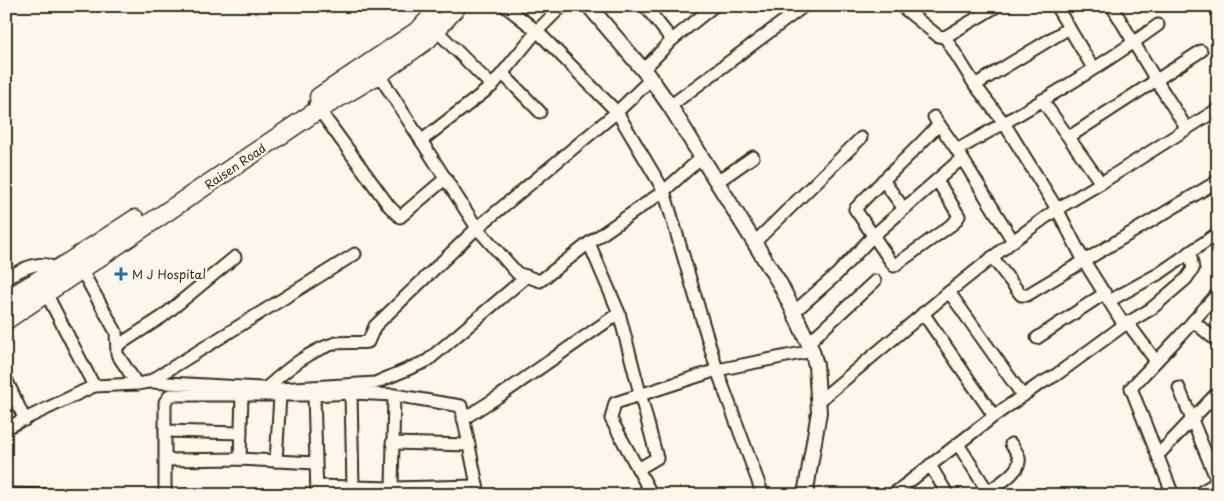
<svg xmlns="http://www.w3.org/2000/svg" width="1224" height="501" font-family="'Playpen Sans',sans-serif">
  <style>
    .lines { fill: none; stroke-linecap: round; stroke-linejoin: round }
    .minor-casing { stroke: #3b2a1e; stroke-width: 15 }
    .tertiary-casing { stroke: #3b2a1e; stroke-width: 18 }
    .primary-casing { stroke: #3b2a1e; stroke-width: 21 }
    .minor { stroke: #fbf7ec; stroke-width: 11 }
    .tertiary { stroke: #fbf7ec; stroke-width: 14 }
    .primary { stroke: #fbf7ec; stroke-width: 18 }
    .poi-dot { fill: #1f6fb2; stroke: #fbf7ec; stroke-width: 2 }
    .labels { text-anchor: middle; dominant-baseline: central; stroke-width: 4.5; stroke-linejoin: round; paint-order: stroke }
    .street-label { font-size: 12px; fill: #3b2a1e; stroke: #fbf7ec }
    .poi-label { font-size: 12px; fill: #3b2a1e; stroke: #fbf7ec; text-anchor: start }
  </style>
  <rect width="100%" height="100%" fill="#fbf7ec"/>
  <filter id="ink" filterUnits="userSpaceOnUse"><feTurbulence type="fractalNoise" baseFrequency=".02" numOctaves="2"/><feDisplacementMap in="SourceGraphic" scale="10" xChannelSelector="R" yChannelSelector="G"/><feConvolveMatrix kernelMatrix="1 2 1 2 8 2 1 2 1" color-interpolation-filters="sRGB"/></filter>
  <g filter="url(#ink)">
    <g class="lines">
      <g class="minor-casing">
        <g id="minor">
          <path d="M505,6L537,31L617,112L664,191L717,370L763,495"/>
          <path d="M645,6L672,40"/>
          <path d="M901,6L938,36L945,37"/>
          <path d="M1056,6L1093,68"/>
          <path d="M1112,6L1156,80L1187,129"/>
          <path d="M436,30L492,86"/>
          <path d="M376,70L477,228L517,273L540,281L589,243L664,191L702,157"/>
          <path d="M643,70L672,40L714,6"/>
          <path d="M503,74L540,112"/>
          <path d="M975,85L1069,28"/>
          <path d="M1042,100L1101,183"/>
          <path d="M315,104L389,206L400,217L446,178"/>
          <path d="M670,106L804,6"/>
          <path d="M934,117L957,150L1013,241"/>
          <path d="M1069,137L1201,51"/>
          <path d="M421,141L492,86L537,31L562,6"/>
          <path d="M957,150C1025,111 1094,72 1158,25"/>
          <path d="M883,180L904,209"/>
          <path d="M937,180L959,216L954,223L894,266L855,209C882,180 912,154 939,124"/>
          <path d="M717,182L753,157"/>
          <path d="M589,243L619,313L657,458L638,469"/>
          <path d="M754,243L861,138"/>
          <path d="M992,257L1021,295H1027L1218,181"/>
          <path d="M78,264L116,332L117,354L137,384L149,382L355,254"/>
          <path d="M6,279C19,270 47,254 57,274"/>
          <path d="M949,292L1023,396"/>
          <path d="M1109,301L1160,273L1218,233"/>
          <path d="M794,312L836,275L873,236L961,159"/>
          <path d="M923,313L994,416"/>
          <path d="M1193,321L1218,342"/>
          <path d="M1127,322L1156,361"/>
          <path d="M1124,325L1151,309L1186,279L1193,269L1190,253"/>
          <path d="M1037,338L1105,293"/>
          <path d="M808,343L875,281"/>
          <path d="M117,346L162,317L235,257"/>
          <path d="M6,379L25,420"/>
          <path d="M149,382L279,389L375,383L427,361L527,276"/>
          <path d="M94,386L137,384"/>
          <path d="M266,388C288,369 308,351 336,343C340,342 361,343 368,342L375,326L477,228L617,112L651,79"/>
          <path d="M1179,388L1218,483"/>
          <path d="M351,393L353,488"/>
          <path d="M314,395L317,495"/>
          <path d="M819,401L949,292L1013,241L1057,209L1101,183L1218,109"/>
          <path d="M463,419L501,395L619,313"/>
          <path d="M6,428L94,386L46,293"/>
          <path d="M165,431L241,433"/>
          <path d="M392,443L469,445"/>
          <path d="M958,444L990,495"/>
          <path d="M1158,455L1218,392"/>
          <path d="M240,459L242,395"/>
          <path d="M165,460L240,459L315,463"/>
          <path d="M276,461L280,396"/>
          <path d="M930,465L948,495"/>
          <path d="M317,486L392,488L477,486"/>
          <path d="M392,488L394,395"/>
          <path d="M988,492C997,485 1022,471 1019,458C1018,453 1014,448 1011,444"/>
          <path d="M6,494L52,495"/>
          <path d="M165,495V402L170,395H314L351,393L394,395L461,406L479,495"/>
          <path d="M652,495L611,419L615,403L717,370L812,351"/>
          <path d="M892,495L994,416L1038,385L1056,375L1124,325L1084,261L1057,209L1004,123L975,85L945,37L997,6"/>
          <path d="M1173,495L1131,388L1180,336L1218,293"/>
          <path d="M1196,495L1218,482"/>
        </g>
      </g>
      <g class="tertiary-casing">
        <path id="tertiary" d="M589,6L651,79L670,106L780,284L794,312L812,351L816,365L819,412L805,495"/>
      </g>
      <g class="primary-casing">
        <g id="primary">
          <path d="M319,97L419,30L430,18"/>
          <path d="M6,300L69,262L135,219"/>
          <path d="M6,320L318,110L379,74L427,40L457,6"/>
        </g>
      </g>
      <use href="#minor" class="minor"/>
      <use href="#tertiary" class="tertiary"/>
      <use href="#primary" class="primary"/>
    </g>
  </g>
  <path class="poi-dot" d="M118.5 266.5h5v5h5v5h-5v5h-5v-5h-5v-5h5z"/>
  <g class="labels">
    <g class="street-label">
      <text transform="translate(235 166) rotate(-34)">Raisen Road</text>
    </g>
    <g class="poi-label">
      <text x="132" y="274">M J Hospital</text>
    </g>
  </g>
  <rect width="1224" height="501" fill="none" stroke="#fbf7ec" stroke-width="25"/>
  <rect x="12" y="12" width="1199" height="476" fill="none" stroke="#3b2a1e" stroke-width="2" filter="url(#ink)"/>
</svg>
